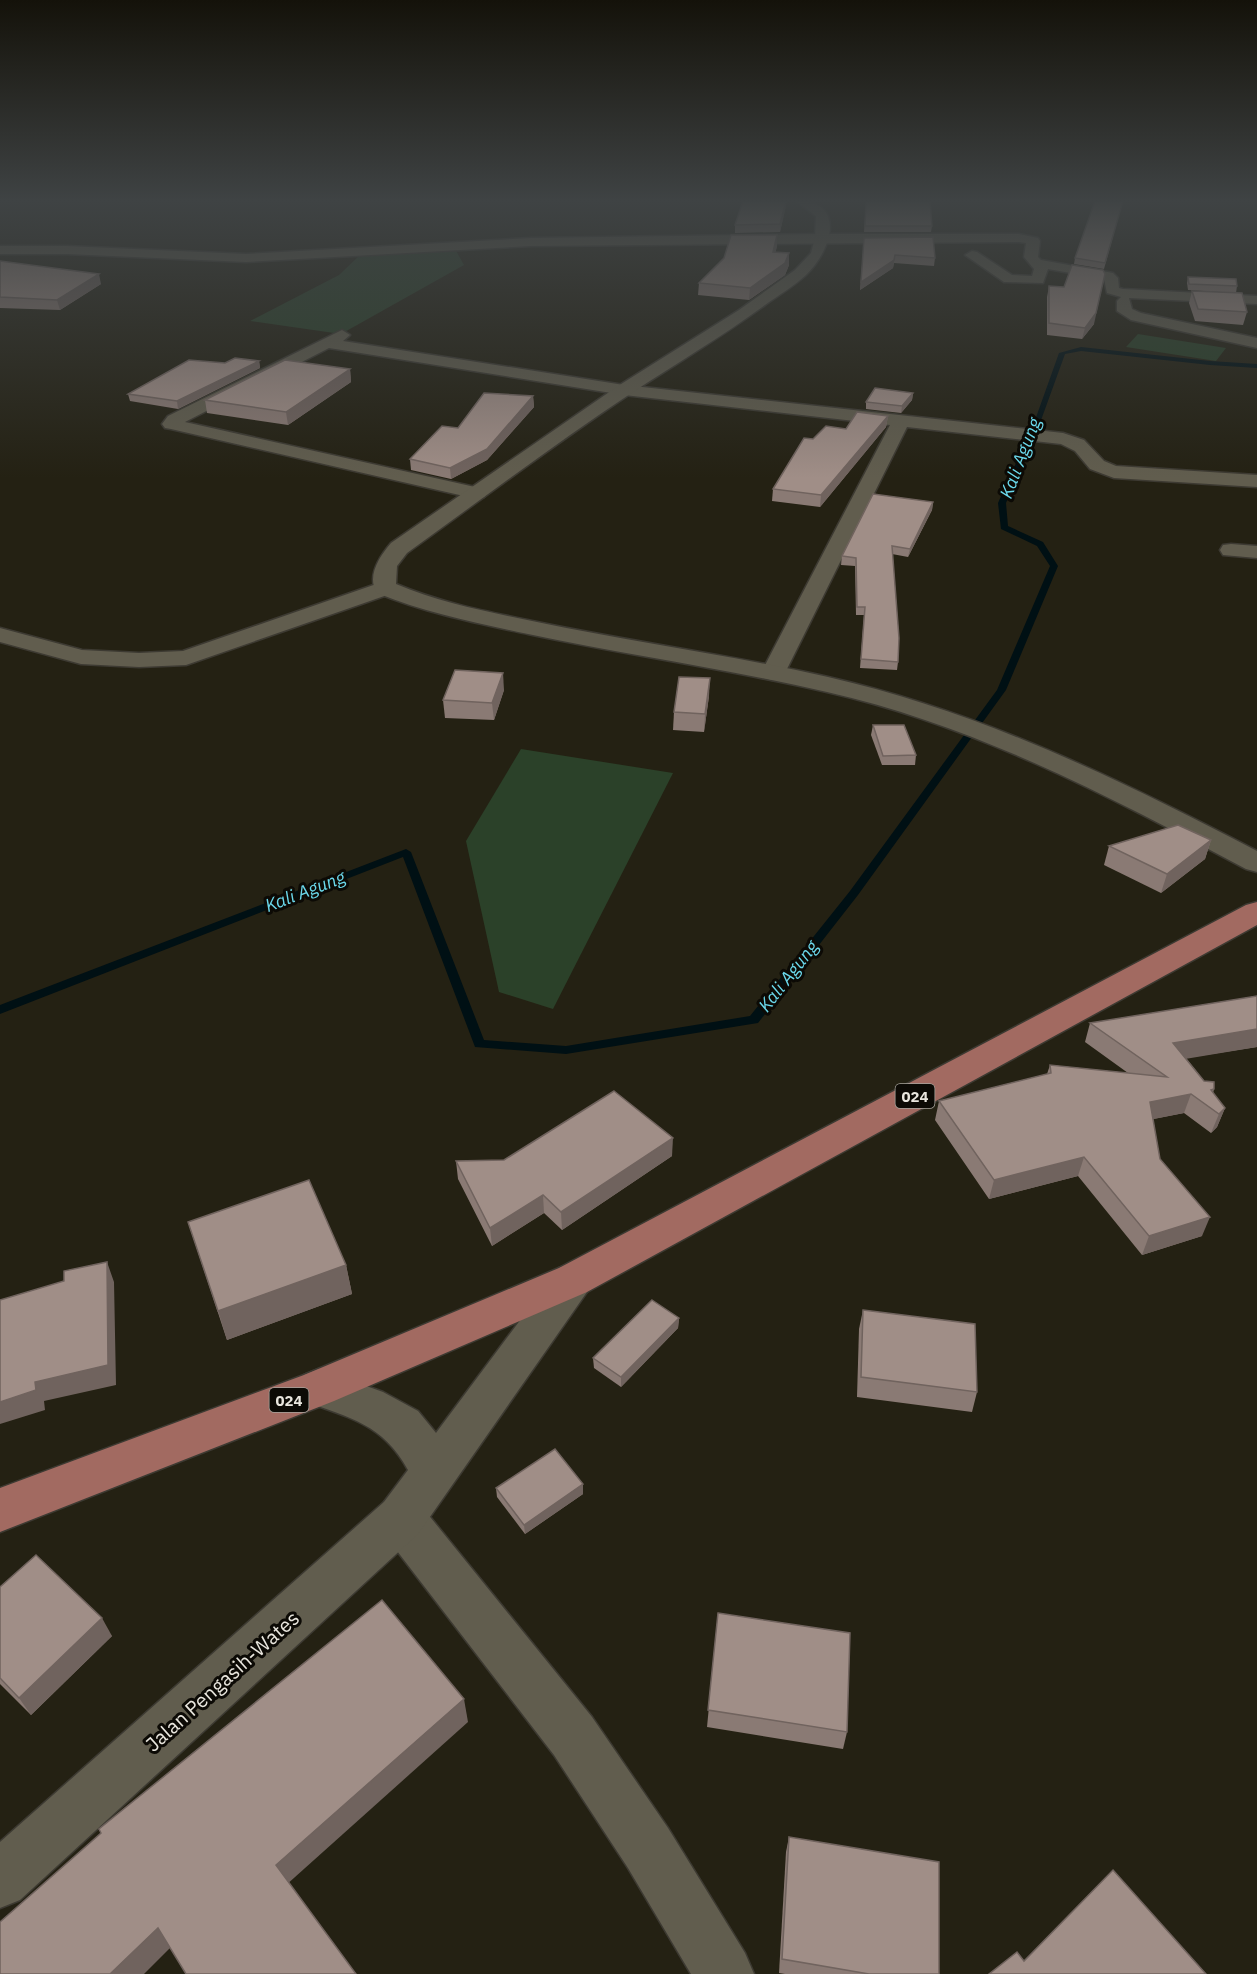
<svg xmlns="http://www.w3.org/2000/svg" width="1257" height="1974" font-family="'IBM Plex Sans',sans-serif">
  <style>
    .green { fill: #2b4129 }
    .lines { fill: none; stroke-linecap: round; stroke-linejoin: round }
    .stream { fill: #001014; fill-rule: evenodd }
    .minor-casing { stroke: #3d3a32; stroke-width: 3 }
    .tertiary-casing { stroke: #3d3a32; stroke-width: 3 }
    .primary-casing { stroke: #3d3a32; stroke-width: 3 }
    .minor { fill: #615d4e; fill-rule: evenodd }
    .tertiary { fill: #615d4e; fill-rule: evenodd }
    .primary { fill: #a26a61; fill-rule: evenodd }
    .wall { fill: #8a7a74 }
    .shaded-wall { fill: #70635e }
    .building { fill: #a08e87; stroke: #70635e; stroke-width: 1.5 }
    .labels { text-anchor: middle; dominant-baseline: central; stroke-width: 6; stroke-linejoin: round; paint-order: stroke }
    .shield { fill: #0c0a05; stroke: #a7a49d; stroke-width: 1.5 }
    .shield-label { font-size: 15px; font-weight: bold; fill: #e9e6de }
    .water-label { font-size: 18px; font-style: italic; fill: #6bd9ec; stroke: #0c0a05 }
    .near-street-label { font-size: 20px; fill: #e9e6de; stroke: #0c0a05 }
  </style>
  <rect width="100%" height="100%" fill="#242113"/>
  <g class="green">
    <path d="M455,249L464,265L341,334L250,321L339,275L360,255Z"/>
    <path d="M1138,334L1226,348L1216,361L1126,347Z"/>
    <path d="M521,749L673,773L553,1009L499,992L466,841Z"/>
  </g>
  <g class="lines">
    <path class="stream" d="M1081,347L1210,361L1257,364V368L1210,365L1081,351L1065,354L1040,423L1006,503L1008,526L1043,542L1058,566L1006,690L858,895L758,1023L566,1054L475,1047L403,857L0,1014V1005L406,849L411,852L484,1040L566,1046L750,1016L850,891L997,690L1050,566L1037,546L1001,529L998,503L1034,423L1059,353Z"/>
    <g class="minor-casing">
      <g id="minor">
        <path d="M822,234H1019L1038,238L1040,241L1038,257L1041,260L1113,273L1118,278L1119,288L1123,289L1257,296V304L1129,298L1132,309L1141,313L1257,338V348L1131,320L1117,311V301L1121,297L1107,293L1104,279L1048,269L1043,283L1004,282L965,255L972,251L977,252L1012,275L1032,276L1034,269L1024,257L1026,243L1019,242L531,246L246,262L67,254H0V246H67L246,254L531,238Z"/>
        <path d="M342,330L350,335L343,341L624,385L1063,433L1084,440L1104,461L1116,466L1257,475V487L1114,478L1090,469L1075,451L1061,444L907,427L785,673L782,678L773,680L764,678L761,673L890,425L624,395L329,348L185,422L484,489L487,493L484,497L477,499L171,429L165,428L162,424L168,416Z"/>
        <path d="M1231,544L1257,546V558L1223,555L1220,550L1223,545Z"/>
        <path d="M385,581L393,583L396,588L393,593L186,665L139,667L81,664L0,642V628L82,650L139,653L183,651Z"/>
        <path d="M401,1496L418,1502L592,1717L668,1828L745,1953L754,1974H691L628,1868L554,1755L384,1534L377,1518L384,1502Z"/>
      </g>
    </g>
    <g class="tertiary-casing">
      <g id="tertiary">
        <path d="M796,201C848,201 831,251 806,275C794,286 779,295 765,305C723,336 677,363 633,392C556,443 482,499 407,553L397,566L396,584C441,603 489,612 537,622C633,642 731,655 828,677C981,712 1119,779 1257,851V872L1246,869C1112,798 977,726 827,692C728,669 627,655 528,634C477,623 426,613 377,593C366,576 380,556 391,543L618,386L739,310L795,270L811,253L815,238L816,216Z"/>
        <path d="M573,1263L587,1268L593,1280L587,1292L418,1534L20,1900L0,1908V1842L384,1502L408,1470C383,1424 350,1418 304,1401L297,1388L304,1375L319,1369L383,1392L418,1411L436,1433L559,1268Z"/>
      </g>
    </g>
    <g class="primary-casing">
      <path id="primary" d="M1257,902V925L587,1292L334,1401L0,1532V1488L304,1375L559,1268L1246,905Z"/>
    </g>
    <use href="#minor" class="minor"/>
    <use href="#tertiary" class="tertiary"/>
    <use href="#primary" class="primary"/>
  </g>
  <g class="wall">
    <path d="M743,201H794H787L780,232L735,233V225Z"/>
    <path d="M866,201L932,226L931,232H864Z"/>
    <path d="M1123,201L1104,269L1074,264L1075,258Z"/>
    <path d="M864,238L935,258L934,266L894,263L893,268L860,290Z"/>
    <path d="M777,246L775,253H789V265L785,275L749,300L698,295L699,283Z"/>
    <path d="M0,261L101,284L60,310L0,308Z"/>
    <path d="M1188,277L1237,286L1236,293L1188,290L1187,283Z"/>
    <path d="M1049,286L1094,324L1082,339L1047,335V297Z"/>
    <path d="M1192,291L1247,312L1243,325L1195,321L1189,303Z"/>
    <path d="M259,361L260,368L178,409L130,401L128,394L225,363Z"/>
    <path d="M350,369L351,382L288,425L207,413L205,400Z"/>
    <path d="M913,393L912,400L901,413L866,409V402Z"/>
    <path d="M533,396L534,407L487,460L451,479L411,470L410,459L458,428Z"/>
    <path d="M888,416L886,427L820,507L772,501L773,489L813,439Z"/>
    <path d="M933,502L932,510L908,557L892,554L898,662L897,670L860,668L864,615H856L855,566L841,565L842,556Z"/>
    <path d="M504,690L494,720L445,718L443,700Z"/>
    <path d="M709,696L704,732L673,730L674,712Z"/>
    <path d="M873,725L916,755L915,765H882L871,735Z"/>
    <path d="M1211,840L1205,859L1161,893L1104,865L1109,846Z"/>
    <path d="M1257,996V1047L1186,1058L1204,1081L1214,1089L1213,1093L1225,1108L1217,1127L1211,1133L1184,1113L1153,1119L1160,1159L1202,1236L1142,1255L1078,1176L989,1199L935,1120L939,1101L1047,1074L1050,1065L1128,1073L1085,1042L1090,1023Z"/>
    <path d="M672,1156L562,1230L544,1213L492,1246L458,1179L456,1161Z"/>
    <path d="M188,1222L346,1265L352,1294L227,1340Z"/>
    <path d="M863,1310L977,1392L972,1412L857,1397L859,1329Z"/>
    <path d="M679,1318L678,1328L621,1387L594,1368L593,1358Z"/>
    <path d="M496,1488L583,1494L525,1534L497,1497Z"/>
    <path d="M0,1587L112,1636L31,1715L0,1684Z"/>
    <path d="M718,1613L847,1732L843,1749L707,1727Z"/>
    <path d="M789,1837L939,1974H785L779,1973L786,1852Z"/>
  </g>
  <g class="shaded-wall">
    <path d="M786,201H787L780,232V224Z"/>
    <path d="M777,235V246L773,264V252Z"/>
    <path d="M789,253V265L785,275L749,300L750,288Z"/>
    <path d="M895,255L893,268L860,290L861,282Z"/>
    <path d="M99,274L101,284L60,310L57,300Z"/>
    <path d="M1105,274L1094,324L1082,339L1085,328Z"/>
    <path d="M259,361L260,368L178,409L177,401Z"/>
    <path d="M350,369L351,382L288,425L286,412Z"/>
    <path d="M913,393L912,400L901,413L902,406Z"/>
    <path d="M533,396L534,407L487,460L451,479L450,468Z"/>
    <path d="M888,416L886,427L820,507L821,495Z"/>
    <path d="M933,502L932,510L908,557L910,549Z"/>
    <path d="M503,673L504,690L494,720L492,703Z"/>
    <path d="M710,678L709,696L704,732L705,714Z"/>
    <path d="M1211,840L1205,859L1161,893L1167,874Z"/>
    <path d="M1257,1029V1047L1167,1062L1173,1043Z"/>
    <path d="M1191,1094L1184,1113L1144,1121L1150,1102Z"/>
    <path d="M1225,1108L1217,1127L1211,1133L1219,1114Z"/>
    <path d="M673,1138L672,1156L562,1230L561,1212Z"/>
    <path d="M1084,1157L1078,1176L989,1199L994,1180Z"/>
    <path d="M543,1195L544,1213L492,1246L490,1228Z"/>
    <path d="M1210,1217L1202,1236L1142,1255L1149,1236Z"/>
    <path d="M107,1262L114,1282L116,1385L44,1401L45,1410L0,1424V1402L35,1382Z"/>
    <path d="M346,1265L352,1294L227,1340L218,1311Z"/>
    <path d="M679,1318L678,1328L621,1387V1377Z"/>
    <path d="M583,1484V1494L525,1534L524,1525Z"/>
    <path d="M102,1618L112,1636L31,1715L19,1698Z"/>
    <path d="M464,1699L468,1722L285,1886L276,1865Z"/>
    <path d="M158,1928L171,1947L144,1974H110Z"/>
  </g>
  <g class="building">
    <path d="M743,201H786L780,224L735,225Z"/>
    <path d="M866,201H930L932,226H865Z"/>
    <path d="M1095,201H1123L1105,263L1075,258Z"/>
    <path d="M731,235H777L773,252L789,253L785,263L750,288L699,283L724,258Z"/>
    <path d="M933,237L935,258L895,255L894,260L861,282L864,238Z"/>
    <path d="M0,261L99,274L57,300L0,297Z"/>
    <path d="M1072,265L1103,270L1105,274L1096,313L1085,328L1049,323V286L1064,287Z"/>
    <path d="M1188,277L1236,279L1237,286L1189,284Z"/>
    <path d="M1192,291L1242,293L1247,312L1198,309Z"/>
    <path d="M235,358L259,361L177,401L128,394L189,360L225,363Z"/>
    <path d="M285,360L350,369L286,412L205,400Z"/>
    <path d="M875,388L913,393L902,406L866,402Z"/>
    <path d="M484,393L533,396L487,449L450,468L410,459L442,426L458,428Z"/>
    <path d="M857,412L888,416L821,495L773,489L804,438L813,439L826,426L846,429Z"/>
    <path d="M873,494L933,502L910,549L892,546L899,638L898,662L861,659L865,607H857L856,558L842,556Z"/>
    <path d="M455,670L503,673L492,703L443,700Z"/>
    <path d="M679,677L710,678L705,714L674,712Z"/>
    <path d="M873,725H904L916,755L883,756Z"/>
    <path d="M1178,825L1211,840L1167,874L1109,846Z"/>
    <path d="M1257,996V1029L1173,1043L1204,1081L1214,1082V1089L1211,1090L1225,1108L1219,1114L1191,1094L1150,1102L1160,1159L1210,1217L1149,1236L1084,1157L994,1180L939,1101L1051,1073L1050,1065L1167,1077L1090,1023Z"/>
    <path d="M614,1091L673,1138L561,1212L543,1195L490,1228L456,1161L504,1160Z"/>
    <path d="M309,1180L346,1265L218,1311L188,1222Z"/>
    <path d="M107,1262L108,1365L35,1382L36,1390L0,1402V1300L64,1281V1271Z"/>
    <path d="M652,1300L679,1318L621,1377L593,1358Z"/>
    <path d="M863,1310L975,1324L977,1392L861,1377Z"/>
    <path d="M555,1449L583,1484L524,1525L496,1488Z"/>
    <path d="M36,1555L102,1618L19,1698L0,1678V1587Z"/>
    <path d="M382,1600L464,1699L276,1865L356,1974H186L158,1928L110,1974H0V1922L101,1833L99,1829Z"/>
    <path d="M718,1613L850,1633L847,1732L708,1710Z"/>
    <path d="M789,1837L939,1862V1974H869L782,1959Z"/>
    <path d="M1113,1870L1206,1974H989L1017,1952L1024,1961Z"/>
  </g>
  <linearGradient id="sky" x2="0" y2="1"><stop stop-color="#14120a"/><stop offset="0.42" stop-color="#3f4344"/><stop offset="1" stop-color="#3f4344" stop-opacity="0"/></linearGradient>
  <rect width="1257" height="478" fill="url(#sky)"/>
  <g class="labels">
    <g class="shield">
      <rect x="895.5" y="1084" width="39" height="24" rx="4.5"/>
      <rect x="269.5" y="1388" width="39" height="24" rx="4.5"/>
    </g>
    <g class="shield-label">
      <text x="915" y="1096">024</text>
      <text x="289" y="1400">024</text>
    </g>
    <g class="water-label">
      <text transform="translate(1020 458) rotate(-69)">Kali Agung</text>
      <text transform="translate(305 891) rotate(-21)">Kali Agung</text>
      <text transform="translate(788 976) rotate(-52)">Kali Agung</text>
    </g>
    <g class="near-street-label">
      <text transform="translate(222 1681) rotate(-42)">Jalan Pengasih-Wates</text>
    </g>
  </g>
</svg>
